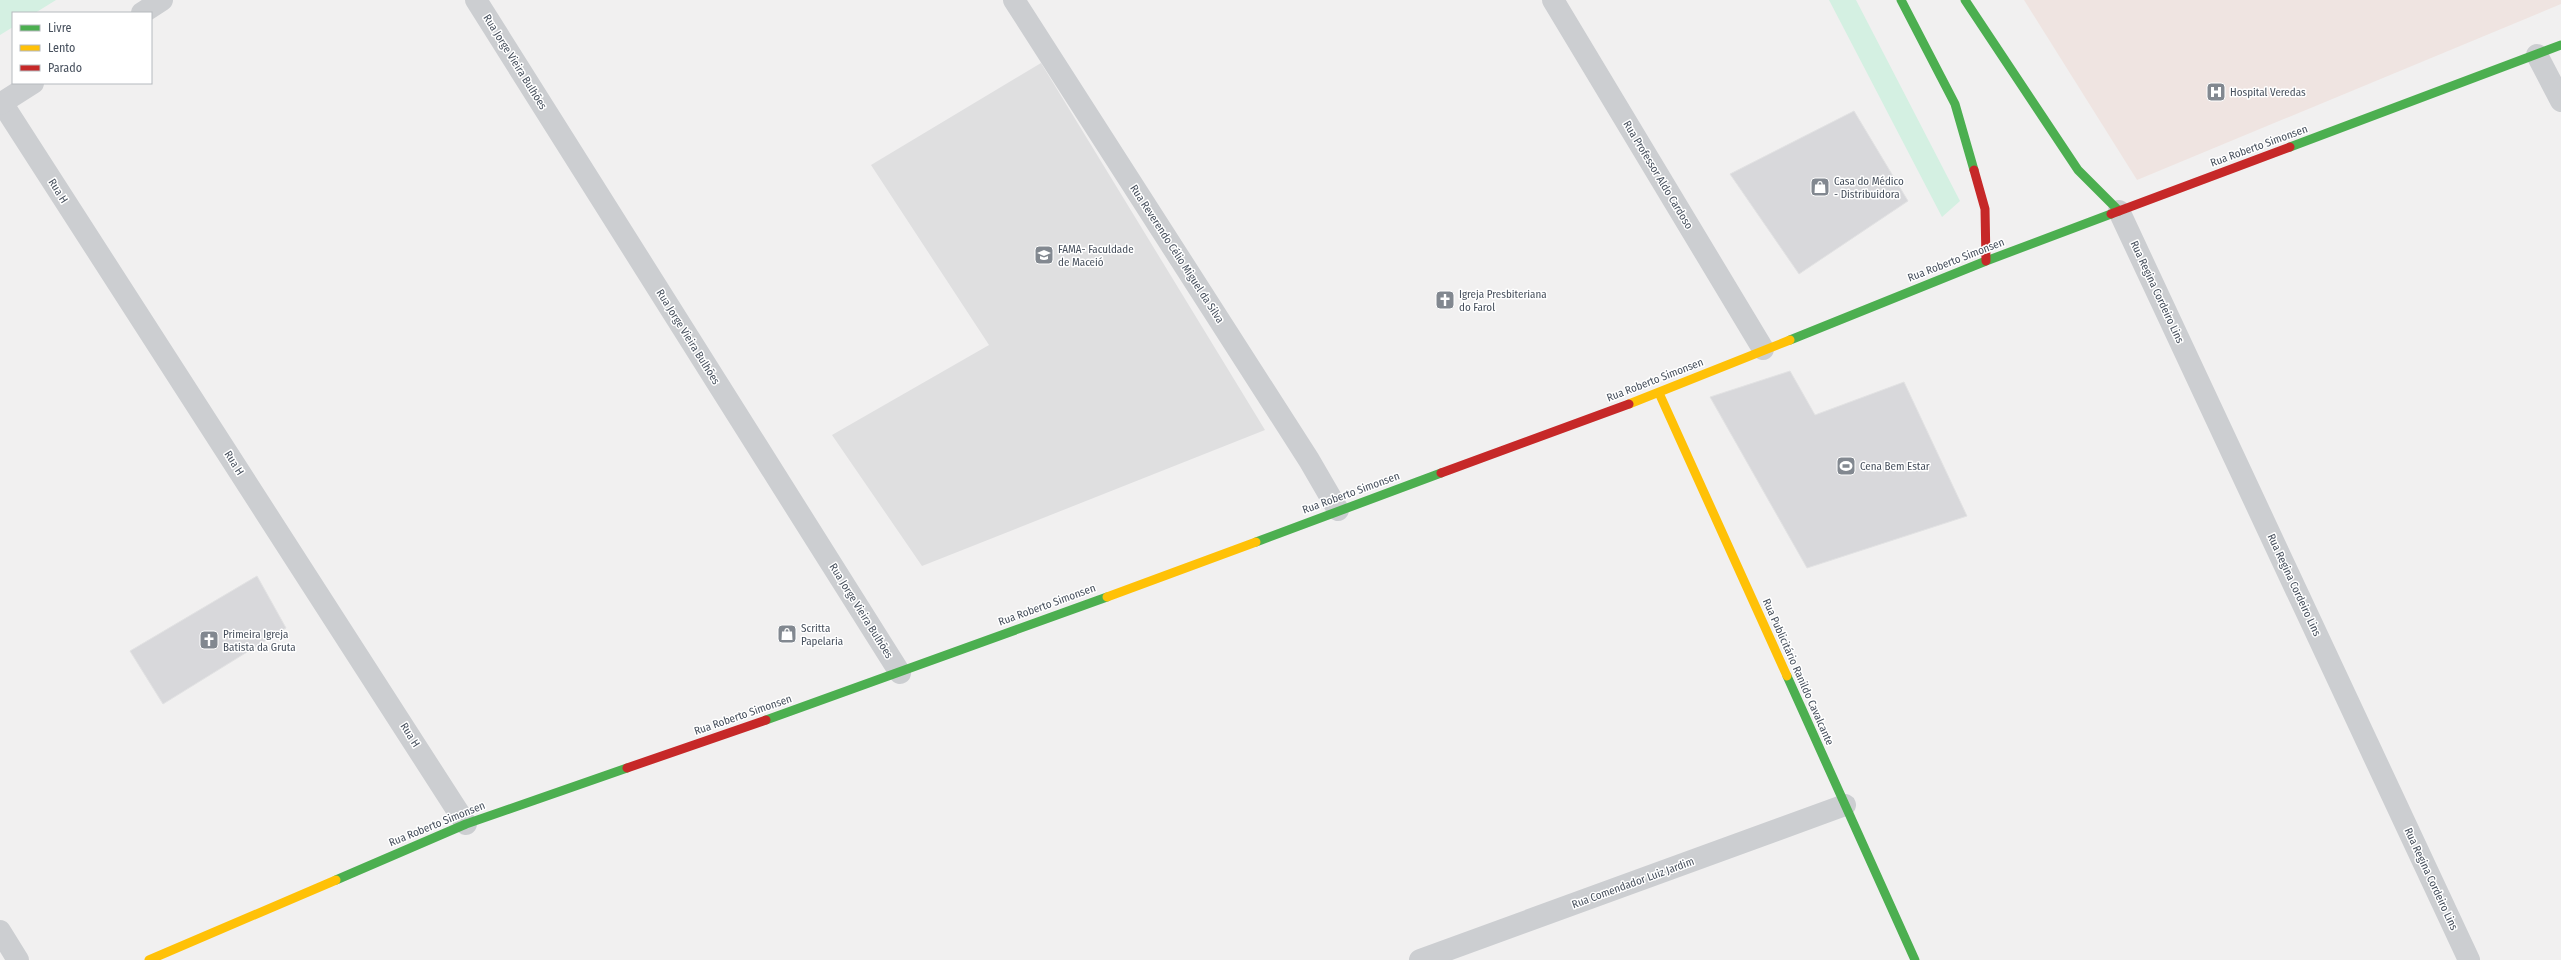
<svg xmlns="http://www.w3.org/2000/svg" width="2561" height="960" font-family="'Fira Sans Condensed',sans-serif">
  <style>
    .education { fill: #dfdfe0 }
    .medical { fill: #efe4e1 }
    .green { fill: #d4f0e2 }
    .building { fill: #d8d8db; stroke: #e2e2e3 }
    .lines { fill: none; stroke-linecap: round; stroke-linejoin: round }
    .street { stroke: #ccced1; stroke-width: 22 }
    .fast { stroke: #4caf50; stroke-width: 9 }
    .slow { stroke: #ffc107; stroke-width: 9 }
    .jam { stroke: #c62828; stroke-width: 9 }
    .labels { text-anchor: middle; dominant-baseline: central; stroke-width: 3; stroke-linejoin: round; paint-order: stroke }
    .street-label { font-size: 11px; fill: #47505d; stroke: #fff }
    .poi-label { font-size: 11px; fill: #47505d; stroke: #fff; text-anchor: start }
  </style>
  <rect width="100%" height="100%" fill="#f1f0f0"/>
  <path class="education" d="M1041,63L1265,430L922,566L832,435L989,345L871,165Z"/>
  <path class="medical" d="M2024,0H2561V4L2137,180Z"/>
  <g class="green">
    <path d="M0,0H56L35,13H13V27L0,35Z"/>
    <path d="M1829,0H1856L1960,201L1942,217Z"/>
  </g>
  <g class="building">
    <path d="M1854,111L1908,201L1799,274L1730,174Z"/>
    <path d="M1790,371L1815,415L1904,382L1967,516L1807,568L1710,397Z"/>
    <path d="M257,576L286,628L163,704L130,651Z"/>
  </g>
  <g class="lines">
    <g class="street">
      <path d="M476,0L900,673"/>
      <path d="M1014,0L1309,460L1338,510"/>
      <path d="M1553,0L1763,349"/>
      <path d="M142,13L162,0"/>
      <path d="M2537,55L2561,101"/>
      <path d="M2,103L466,824"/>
      <path d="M0,104L33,83"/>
      <path d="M2119,211L2469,960"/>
      <path d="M0,931L18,960"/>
      <path d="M1420,960L1845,805"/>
    </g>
    <g class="fast">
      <path d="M1901,0L1955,104L1974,170"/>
      <path d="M1965,0L2078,170L2119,211"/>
      <path d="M2290,147L2561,45"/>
      <path d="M1790,340L1986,261L2111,214"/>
      <path d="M1256,542L1441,473"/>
      <path d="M1787,676L1915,960"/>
      <path d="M766,720L1107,597"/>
      <path d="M336,880L466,824L627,768"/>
    </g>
    <g class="slow">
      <path d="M1659,393L1787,676"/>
      <path d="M1629,404L1790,340"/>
      <path d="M1107,597L1256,542"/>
      <path d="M149,960L336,880"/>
    </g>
    <g class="jam">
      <path d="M1974,170L1985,209L1986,261"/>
      <path d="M2111,214L2290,147"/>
      <path d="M1441,473L1629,404"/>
      <path d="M627,768L766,720"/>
    </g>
  </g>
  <defs>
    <g id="hospital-square" transform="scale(1)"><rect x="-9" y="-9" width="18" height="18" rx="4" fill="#828890" stroke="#fff"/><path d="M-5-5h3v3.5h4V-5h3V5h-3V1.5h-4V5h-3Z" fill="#fff"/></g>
    <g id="shop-square" transform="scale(1)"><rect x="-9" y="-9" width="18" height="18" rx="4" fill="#828890" stroke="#fff"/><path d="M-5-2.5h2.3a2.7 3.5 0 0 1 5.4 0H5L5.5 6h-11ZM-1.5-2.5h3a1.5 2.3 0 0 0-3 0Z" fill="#fff"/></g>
    <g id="university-square" transform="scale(1)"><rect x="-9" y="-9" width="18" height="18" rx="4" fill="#828890" stroke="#fff"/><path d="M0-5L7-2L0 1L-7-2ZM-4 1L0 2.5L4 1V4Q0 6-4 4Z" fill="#fff"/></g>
    <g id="church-square" transform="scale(1)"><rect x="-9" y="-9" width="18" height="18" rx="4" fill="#828890" stroke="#fff"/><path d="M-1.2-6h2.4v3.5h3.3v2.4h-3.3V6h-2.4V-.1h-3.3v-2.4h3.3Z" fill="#fff"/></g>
    <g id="stadium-square" transform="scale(1)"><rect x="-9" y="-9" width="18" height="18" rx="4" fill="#828890" stroke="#fff"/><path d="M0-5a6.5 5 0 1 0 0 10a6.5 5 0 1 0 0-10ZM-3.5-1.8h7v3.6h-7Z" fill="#fff"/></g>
  </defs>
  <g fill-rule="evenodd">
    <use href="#hospital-square" x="2216" y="92"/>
    <use href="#shop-square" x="1820" y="187"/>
    <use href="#university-square" x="1044" y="255"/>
    <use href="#church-square" x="1445" y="300"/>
    <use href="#stadium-square" x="1846" y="466"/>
    <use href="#shop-square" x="787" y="634"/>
    <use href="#church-square" x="209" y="640"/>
  </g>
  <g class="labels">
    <g class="street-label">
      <text transform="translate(515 62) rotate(58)">Rua Jorge Vieira Bulhões</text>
      <text transform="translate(2259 146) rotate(-20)">Rua Roberto Simonsen</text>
      <text transform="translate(1658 175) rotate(59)">Rua Professor Aldo Cardoso</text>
      <text transform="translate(58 191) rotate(57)">Rua H</text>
      <text transform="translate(1177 254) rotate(57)">Rua Reverendo Célio Miguel da Silva</text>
      <text transform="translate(1956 260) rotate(-21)">Rua Roberto Simonsen</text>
      <text transform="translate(2157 292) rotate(65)">Rua Regina Cordeiro Lins</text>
      <text transform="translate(688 337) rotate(58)">Rua Jorge Vieira Bulhões</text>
      <text transform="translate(1655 380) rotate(-21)">Rua Roberto Simonsen</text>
      <text transform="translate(234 463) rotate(57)">Rua H</text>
      <text transform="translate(1351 493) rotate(-20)">Rua Roberto Simonsen</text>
      <text transform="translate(2294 585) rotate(65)">Rua Regina Cordeiro Lins</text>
      <text transform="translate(1047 605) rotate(-20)">Rua Roberto Simonsen</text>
      <text transform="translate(861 611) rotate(58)">Rua Jorge Vieira Bulhões</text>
      <text transform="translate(1798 672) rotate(66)">Rua Publicitário Ranildo Cavalcante</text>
      <text transform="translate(743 715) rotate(-19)">Rua Roberto Simonsen</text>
      <text transform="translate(410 735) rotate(57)">Rua H</text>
      <text transform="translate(437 824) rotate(-22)">Rua Roberto Simonsen</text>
      <text transform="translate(2431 879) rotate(65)">Rua Regina Cordeiro Lins</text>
      <text transform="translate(1633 883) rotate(-20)">Rua Comendador Luiz Jardim</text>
    </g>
    <g class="poi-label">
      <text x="2230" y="92">Hospital Veredas</text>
      <text x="1834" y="181">Casa do Médico<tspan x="1834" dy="13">- Distribuidora</tspan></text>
      <text x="1058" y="249">FAMA- Faculdade<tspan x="1058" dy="13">de Maceió</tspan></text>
      <text x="1459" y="294">Igreja Presbiteriana<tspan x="1459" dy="13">do Farol</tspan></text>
      <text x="1860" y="466">Cena Bem Estar</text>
      <text x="801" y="628">Scritta<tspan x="801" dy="13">Papelaria</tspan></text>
      <text x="223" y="634">Primeira Igreja<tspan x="223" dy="13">Batista da Gruta</tspan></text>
    </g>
  </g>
  <rect x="12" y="12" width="140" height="72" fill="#ffffff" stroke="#b5b9be"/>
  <rect x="20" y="25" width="20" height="6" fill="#4caf50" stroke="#b5b9be"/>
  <text x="48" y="32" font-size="12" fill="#47505d">Livre</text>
  <rect x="20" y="45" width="20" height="6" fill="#ffc107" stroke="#b5b9be"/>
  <text x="48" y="52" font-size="12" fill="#47505d">Lento</text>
  <rect x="20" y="65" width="20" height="6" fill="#c62828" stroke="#b5b9be"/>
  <text x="48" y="72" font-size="12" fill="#47505d">Parado</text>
</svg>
